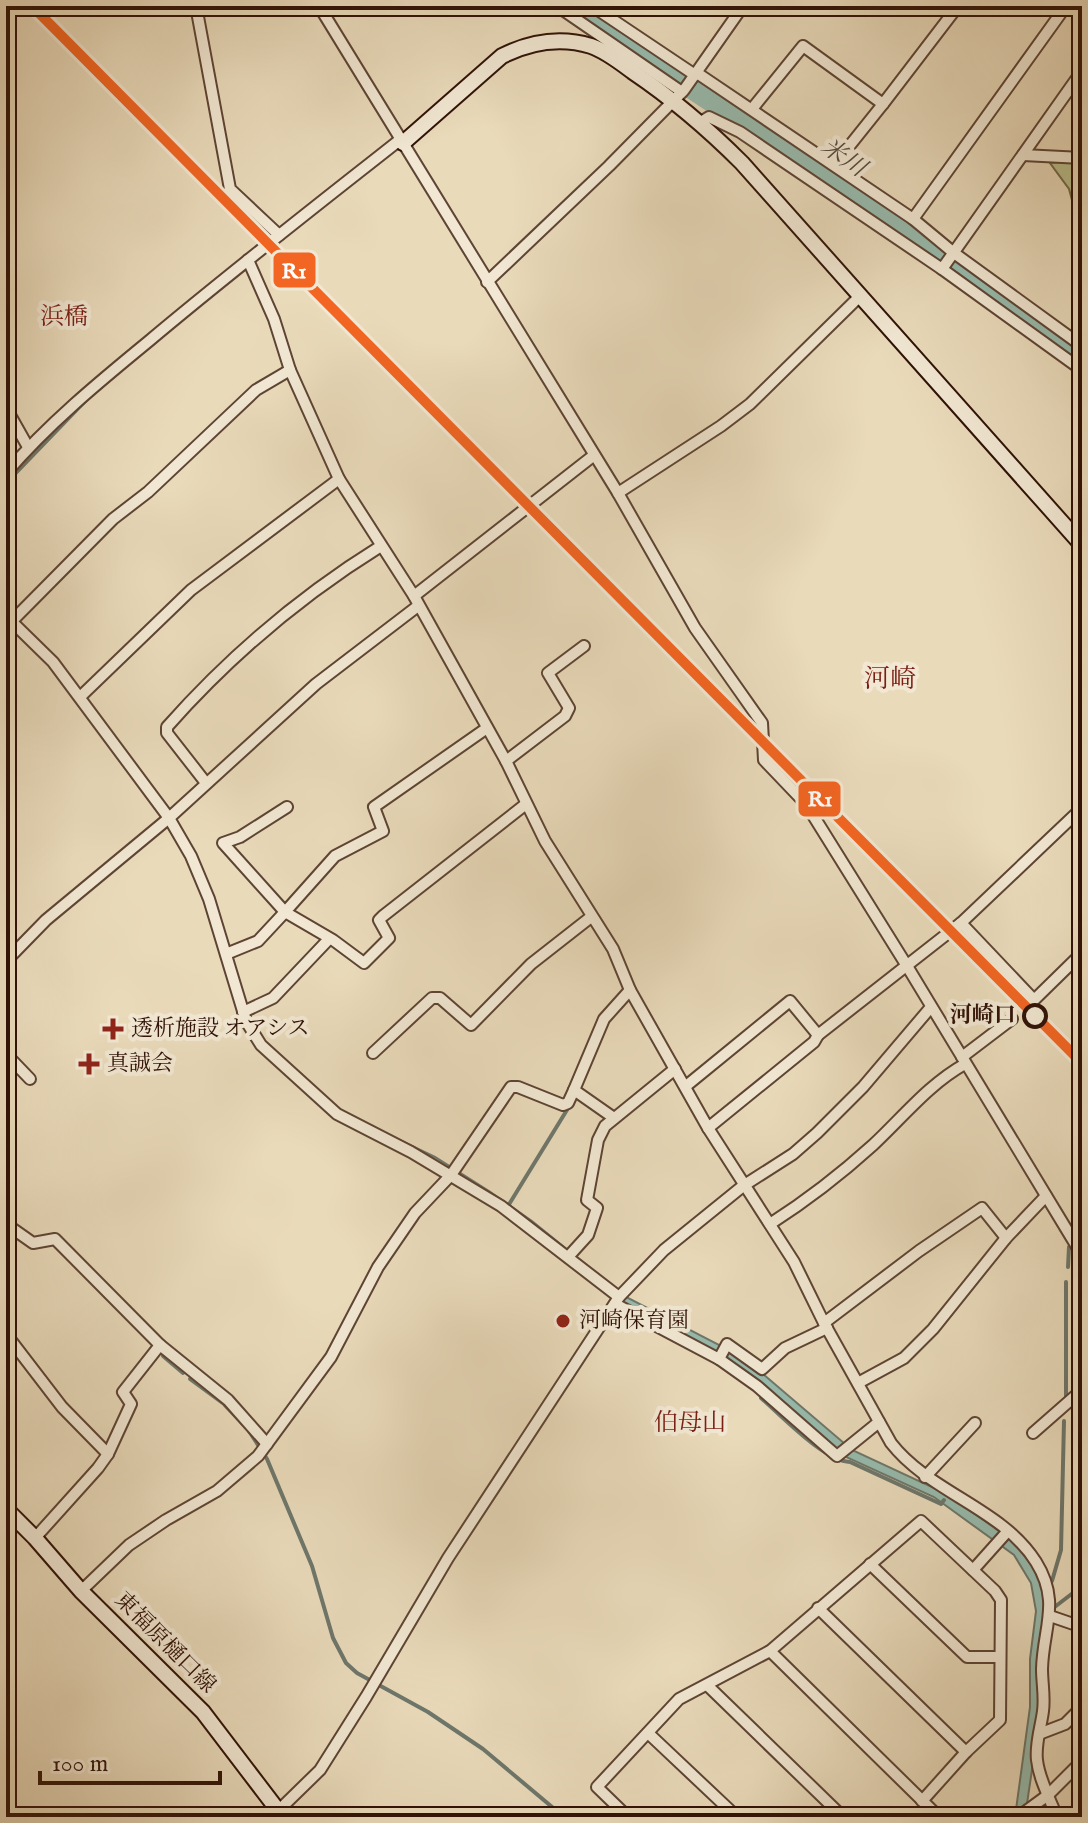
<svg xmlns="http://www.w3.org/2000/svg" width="1088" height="1823" font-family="'IM FELL English','Noto Serif JP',serif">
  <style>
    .green { fill: #babe8d; stroke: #75684a; stroke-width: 2 }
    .water { fill: #97bbad; stroke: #6e776b; stroke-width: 2 }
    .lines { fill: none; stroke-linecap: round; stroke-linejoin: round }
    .stream { stroke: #6e776b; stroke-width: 4 }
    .river { stroke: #97bbad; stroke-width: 22 }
    .street-casing { stroke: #5e4434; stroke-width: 14 }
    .secondary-casing { stroke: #301207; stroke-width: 18 }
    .street { stroke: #f1e7d2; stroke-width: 10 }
    .secondary { stroke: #f1e7d2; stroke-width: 14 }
    .rail-1-casing { stroke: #f1e7d2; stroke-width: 16 }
    .rail-1 { stroke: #f26522; stroke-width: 10 }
    .stop-dot { fill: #f1e7d2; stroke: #301207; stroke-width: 4 }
    .poi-dot { fill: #8f2418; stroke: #f1e7d2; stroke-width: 3 }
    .labels { text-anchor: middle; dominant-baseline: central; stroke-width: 8; stroke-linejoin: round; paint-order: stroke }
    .stop-label { font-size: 22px; font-weight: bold; fill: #301207; stroke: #f1e7d2; text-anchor: end }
    .poi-label { font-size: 22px; fill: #301207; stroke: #f1e7d2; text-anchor: start }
    .street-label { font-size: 22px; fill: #301207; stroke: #f1e7d2 }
    .water-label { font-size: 24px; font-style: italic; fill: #544d41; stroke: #f1e7d2 }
    .neighbourhood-label { font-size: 24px; fill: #7a1f14; stroke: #f1e7d2 }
    .quarter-label { font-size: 26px; fill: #7a1f14; stroke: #f1e7d2 }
    .line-badge { stroke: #f1e7d2; stroke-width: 3 }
    .badge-label { font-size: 22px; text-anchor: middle; font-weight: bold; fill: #fff }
  </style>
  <rect width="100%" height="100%" fill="#e9daba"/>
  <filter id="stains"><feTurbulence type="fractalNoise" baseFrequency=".0025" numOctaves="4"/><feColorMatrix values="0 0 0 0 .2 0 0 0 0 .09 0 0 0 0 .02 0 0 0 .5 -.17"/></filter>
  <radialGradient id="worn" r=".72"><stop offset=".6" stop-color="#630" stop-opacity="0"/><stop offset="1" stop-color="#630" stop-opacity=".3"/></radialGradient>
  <path class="green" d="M1073,161L1082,171V206L1072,200L1069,189L1050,163Z"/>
  <path class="water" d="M321,1094L347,1115L435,1157L489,1191L532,1221L626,1297L727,1349L763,1374L852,1450L947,1494L1013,1541L1029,1559L1039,1577L1045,1600L1036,1743L1025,1817H1015L1030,1707V1659L1036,1611L1031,1583L1014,1555L934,1497L835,1452L779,1400L631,1310L536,1228L345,1117Z"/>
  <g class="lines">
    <g class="stream">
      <path d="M6,483L86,400"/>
      <path d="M508,1206L570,1105"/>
      <path d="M1068,1267L1069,1247"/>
      <path d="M163,1356L183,1373"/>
      <path d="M190,1379L224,1404L243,1424"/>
      <path d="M761,1398C782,1416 824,1461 850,1462L941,1504L944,1500"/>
      <path d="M1066,1400V1282"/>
      <path d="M249,1431L267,1459L312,1566L333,1638L346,1663L357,1673L428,1712L483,1749L564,1817"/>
      <path d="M1052,1581L1061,1550L1064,1421"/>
      <path d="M1052,1609L1082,1586"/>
    </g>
    <path class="river" d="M569,6L842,188L1082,360"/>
    <g class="street-casing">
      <g id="street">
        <path d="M196,6L230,189L279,235"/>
        <path d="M319,6L618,493L695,628L762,723L764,760L806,804L907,966L1082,1255"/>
        <path d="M557,6L682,92"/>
        <path d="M592,6L695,75"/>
        <path d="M697,73L913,219L954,253L1082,346"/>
        <path d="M883,104L958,6"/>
        <path d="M752,109L803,46L883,104L835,164"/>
        <path d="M701,122L709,117L740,132L942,269L1082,370"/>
        <path d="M1023,155L1082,158"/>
        <path d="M913,219L1066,6"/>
        <path d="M248,260L274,319L290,370L339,479L414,596L506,761L545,841L613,949L630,990L708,1128L794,1262L824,1323L891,1443C930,1493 1002,1508 1036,1562C1061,1602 1043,1628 1042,1669C1042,1683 1045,1697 1043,1711C1041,1727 1035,1744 1037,1760C1039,1779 1050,1799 1057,1817"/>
        <path d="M942,269L1082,71"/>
        <path d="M487,282L609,166L684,90L743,6"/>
        <path d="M6,408L28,447"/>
        <path d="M6,473C48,424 99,382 149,341C231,272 316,206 401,139"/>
        <path d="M618,493L721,426L750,404L859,297"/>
        <path d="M414,596L593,456"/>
        <path d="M6,616L53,662L169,818L191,856L209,899L246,1021L261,1045L337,1114L411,1152L501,1206L619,1297"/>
        <path d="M12,621L113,519L148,492L256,390L290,370"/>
        <path d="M80,697L191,590L339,479"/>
        <path d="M487,728L374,807L383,831L335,856L285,912L333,940L364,963L389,938L379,920L383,916L526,804"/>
        <path d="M506,761L565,716L569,708L548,673L584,646"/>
        <path d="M206,783L167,733V727C229,657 302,595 381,546"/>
        <path d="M961,923L1034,1000L1082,953"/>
        <path d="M226,954L258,941L285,912L223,843L240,837L287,807"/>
        <path d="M6,961L46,920L169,818L316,684L418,606"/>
        <path d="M243,1012L273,998L329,939"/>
        <path d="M818,1035L961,923L1082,808"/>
        <path d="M373,1053L432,998H440L471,1025L531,964L591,917"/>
        <path d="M6,1054L30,1079"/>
        <path d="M962,1057L1012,1019"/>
        <path d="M686,1086L790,1001L818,1035L814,1042L708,1128"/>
        <path d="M614,1118L574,1090L604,1019L630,990"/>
        <path d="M6,1224L33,1243L55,1239L160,1345"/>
        <path d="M770,1224C806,1201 841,1174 873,1145C903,1117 929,1084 965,1064"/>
        <path d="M568,1257L588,1235L597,1208L587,1200L598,1140L605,1126L675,1069"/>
        <path d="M615,1304L719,1359L757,1386L837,1456L879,1422"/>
        <path d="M824,1323L919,1251L982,1208L1006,1238"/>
        <path d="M6,1334L62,1407L108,1454"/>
        <path d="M719,1359L727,1344L762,1369L785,1348L827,1328"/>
        <path d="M858,1383L904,1358L933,1329L1006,1238L1046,1196"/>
        <path d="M1033,1433L1082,1390"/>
        <path d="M925,1477L975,1423"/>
        <path d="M35,1538L98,1468L108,1454L131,1404L123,1392L160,1345L228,1400L267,1444"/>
        <path d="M870,1564L967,1657H1000"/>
        <path d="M973,1570L1007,1532"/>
        <path d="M81,1591L129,1545L166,1520L217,1491L258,1456L331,1357L378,1267L415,1213L451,1175L511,1087H518L563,1105L568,1103L574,1090"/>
        <path d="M818,1608L966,1752"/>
        <path d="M1050,1616L1082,1627"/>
        <path d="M770,1651L939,1817"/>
        <path d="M707,1685L843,1817"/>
        <path d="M648,1733L737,1817"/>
        <path d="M1039,1734L1065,1724L1082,1707"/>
        <path d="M279,1810L320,1770L366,1697L448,1558L619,1297L664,1250L743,1186L793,1154L817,1133L863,1087L931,1007"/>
        <path d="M628,1817L597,1787L679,1699L770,1651L921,1521L995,1591L1001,1600L1000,1720L966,1752L922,1801"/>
        <path d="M1018,1817L1048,1795L1082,1761"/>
      </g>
    </g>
    <g class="secondary-casing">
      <g id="secondary">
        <path d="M403,143L502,56C530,42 561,37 591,46C606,51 621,63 633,72C673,99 708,129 742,163L1082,545"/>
        <path d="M6,1509L35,1538L81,1591L203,1712L283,1817"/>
      </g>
    </g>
    <use href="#street" class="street"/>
    <use href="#secondary" class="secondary"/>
    <g class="rail-1-casing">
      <path id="rail-1" d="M32,6L1082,1063"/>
    </g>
    <use href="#rail-1" class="rail-1"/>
  </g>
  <circle class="stop-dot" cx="1035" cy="1016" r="11"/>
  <g class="poi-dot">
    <path d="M109 1017h8v8h8v8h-8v8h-8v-8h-8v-8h8z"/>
    <path d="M85 1052h8v8h8v8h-8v8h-8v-8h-8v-8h8z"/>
    <circle cx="563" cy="1321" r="8"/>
  </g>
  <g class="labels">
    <g class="stop-label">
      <text x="1016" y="1016">河崎口</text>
    </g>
    <g class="poi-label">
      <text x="131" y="1029">透析施設 オアシス</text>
      <text x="107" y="1064">真誠会</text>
      <text x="579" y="1321">河崎保育園</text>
    </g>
    <g class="street-label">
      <text transform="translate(165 1643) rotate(45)">東福原樋口線</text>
    </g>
    <g class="water-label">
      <text transform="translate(843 158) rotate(34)">米川</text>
    </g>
    <g class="neighbourhood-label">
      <text x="64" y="317">浜橋</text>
      <text x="690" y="1423">伯母山</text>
    </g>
    <g class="quarter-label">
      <text x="890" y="679">河崎</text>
    </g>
  </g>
  <g class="line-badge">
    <rect x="272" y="251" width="45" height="38" rx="8" fill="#f26522"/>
    <rect x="797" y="780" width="45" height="38" rx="8" fill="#f26522"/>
  </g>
  <g class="badge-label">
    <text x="294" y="278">R1</text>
    <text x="820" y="806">R1</text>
  </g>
  <rect width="1088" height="1823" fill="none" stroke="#e9daba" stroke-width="32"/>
  <rect x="8" y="8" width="1072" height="1807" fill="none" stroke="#301207" stroke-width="4"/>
  <rect x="16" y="16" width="1056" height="1791" fill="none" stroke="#301207" stroke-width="2"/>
  <path d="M40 1771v12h180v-12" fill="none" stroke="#301207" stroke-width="4"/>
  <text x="52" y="1771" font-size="24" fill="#301207" stroke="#f1e7d2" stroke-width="6" paint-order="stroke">100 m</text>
  <rect width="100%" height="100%" filter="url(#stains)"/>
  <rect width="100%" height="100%" fill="url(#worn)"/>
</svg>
